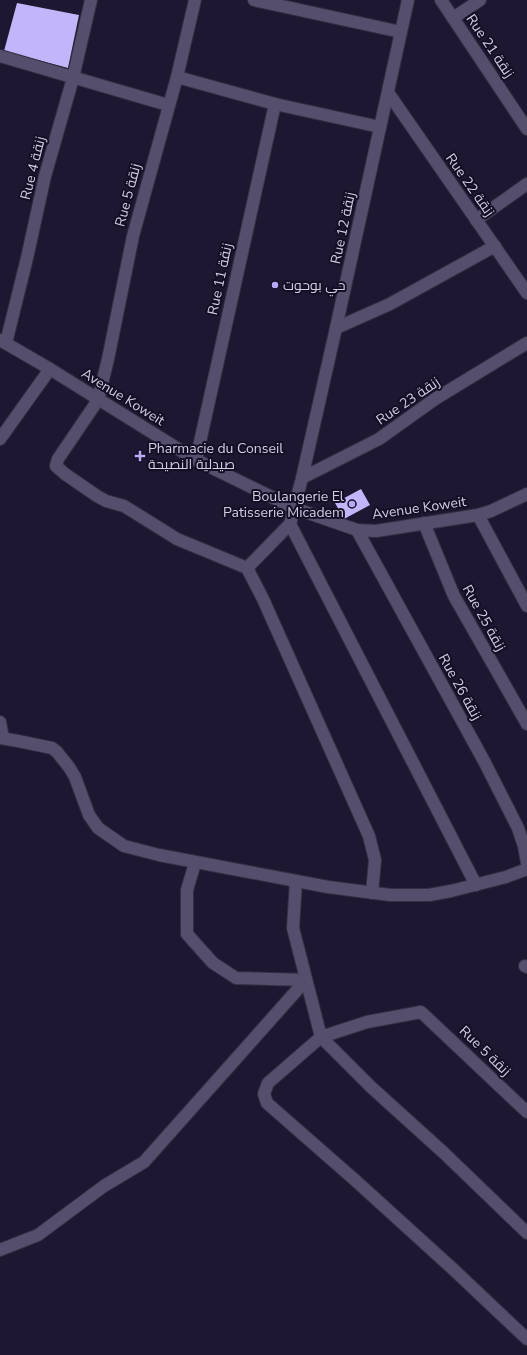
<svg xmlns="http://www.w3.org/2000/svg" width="527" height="1355" font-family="'Nunito Sans',Cairo,sans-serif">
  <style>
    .building { fill: #c3b5fa }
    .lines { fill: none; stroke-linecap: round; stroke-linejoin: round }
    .street-casing { stroke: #343044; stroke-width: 14 }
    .street { stroke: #554f6d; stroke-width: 12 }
    .poi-dot { fill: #baaaf6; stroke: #150e27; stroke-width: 1.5 }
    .labels { text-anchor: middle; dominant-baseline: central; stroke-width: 4; stroke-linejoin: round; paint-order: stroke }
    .street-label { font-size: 14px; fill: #d2cfe1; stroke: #150e27 }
    .poi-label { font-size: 14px; fill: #d2cfe1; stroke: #150e27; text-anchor: start }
  </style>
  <rect width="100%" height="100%" fill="#1e1731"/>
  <g class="building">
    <path d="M17,3L79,15L68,68L4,51Z"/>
    <path d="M361,489L370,505L344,519L335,503Z"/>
  </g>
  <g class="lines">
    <g class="street-casing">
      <g id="street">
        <path d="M195,0L177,77L133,236L108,359L98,400L58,459L56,466L65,474L97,496L106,501L124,506L177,539L247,568L263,599L369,836L375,860L372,893"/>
        <path d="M254,0L401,32"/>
        <path d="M441,0L527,129"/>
        <path d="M453,18L480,0"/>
        <path d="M0,56L168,105"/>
        <path d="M177,77L275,104L380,127"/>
        <path d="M389,94L527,293"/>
        <path d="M476,220L527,184"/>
        <path d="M336,328L390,304L495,246"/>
        <path d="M0,340L50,369L196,460L294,508L357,530L376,531L478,515L491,511L527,494"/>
        <path d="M6,343L27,258L45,176L73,78L91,0"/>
        <path d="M0,439L50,369"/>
        <path d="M196,460L275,104"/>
        <path d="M302,478L379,439L435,399L527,343"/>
        <path d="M478,515L527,606"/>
        <path d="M424,523L454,596L527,724"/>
        <path d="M290,524L476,885"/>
        <path d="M357,530L484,761L518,828L524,846L527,863"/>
        <path d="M247,568L290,524L302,478L336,328L408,0"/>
        <path d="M0,722L3,738"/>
        <path d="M0,738L18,741L52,748L57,752L69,767L75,777L89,815L98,828L124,846L159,855L328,887L390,895H429L451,891L506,877L527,869"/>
        <path d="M195,863L187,890V934L213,963L236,978L306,980"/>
        <path d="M296,881L293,928L321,1037L371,1087L444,1153L527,1233"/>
        <path d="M525,966L527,967"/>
        <path d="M527,1112L421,1012L367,1022L321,1037L268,1083L264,1094L267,1103L356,1181L454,1270L527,1339"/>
        <path d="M0,1250L38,1235L104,1186L144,1162L306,980"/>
      </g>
    </g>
    <use href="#street" class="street"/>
  </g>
  <g class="poi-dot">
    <circle cx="275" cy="285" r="4"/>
    <path d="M138 450h4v4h4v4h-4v4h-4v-4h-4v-4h4z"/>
    <circle cx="352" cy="504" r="4"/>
  </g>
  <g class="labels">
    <g class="street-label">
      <text transform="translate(490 46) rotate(56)">Rue 21 زنقة</text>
      <text transform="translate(33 168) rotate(-76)">Rue 4 زنقة</text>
      <text transform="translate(470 185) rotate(55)">Rue 22 زنقة</text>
      <text transform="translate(128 195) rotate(-75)">Rue 5 زنقة</text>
      <text transform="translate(343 228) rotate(-78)">Rue 12 زنقة</text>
      <text transform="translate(220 279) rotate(-78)">Rue 11 زنقة</text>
      <text transform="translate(123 397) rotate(32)">Avenue Koweit</text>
      <text transform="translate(408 401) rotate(-34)">Rue 23 زنقة</text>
      <text transform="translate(419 508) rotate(-8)">Avenue Koweit</text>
      <text transform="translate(484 618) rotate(61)">Rue 25 زنقة</text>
      <text transform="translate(460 687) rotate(61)">Rue 26 زنقة</text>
      <text transform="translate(485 1051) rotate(44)">Rue 5 زنقة</text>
    </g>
    <g class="poi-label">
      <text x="283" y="285">حي بوحوت</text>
      <text x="148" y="448">Pharmacie du Conseil<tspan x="148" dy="16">صيدلية النصيحة</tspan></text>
      <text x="344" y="496" text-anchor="end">Boulangerie El<tspan x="344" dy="16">Patisserie Micadem</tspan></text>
    </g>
  </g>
</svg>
